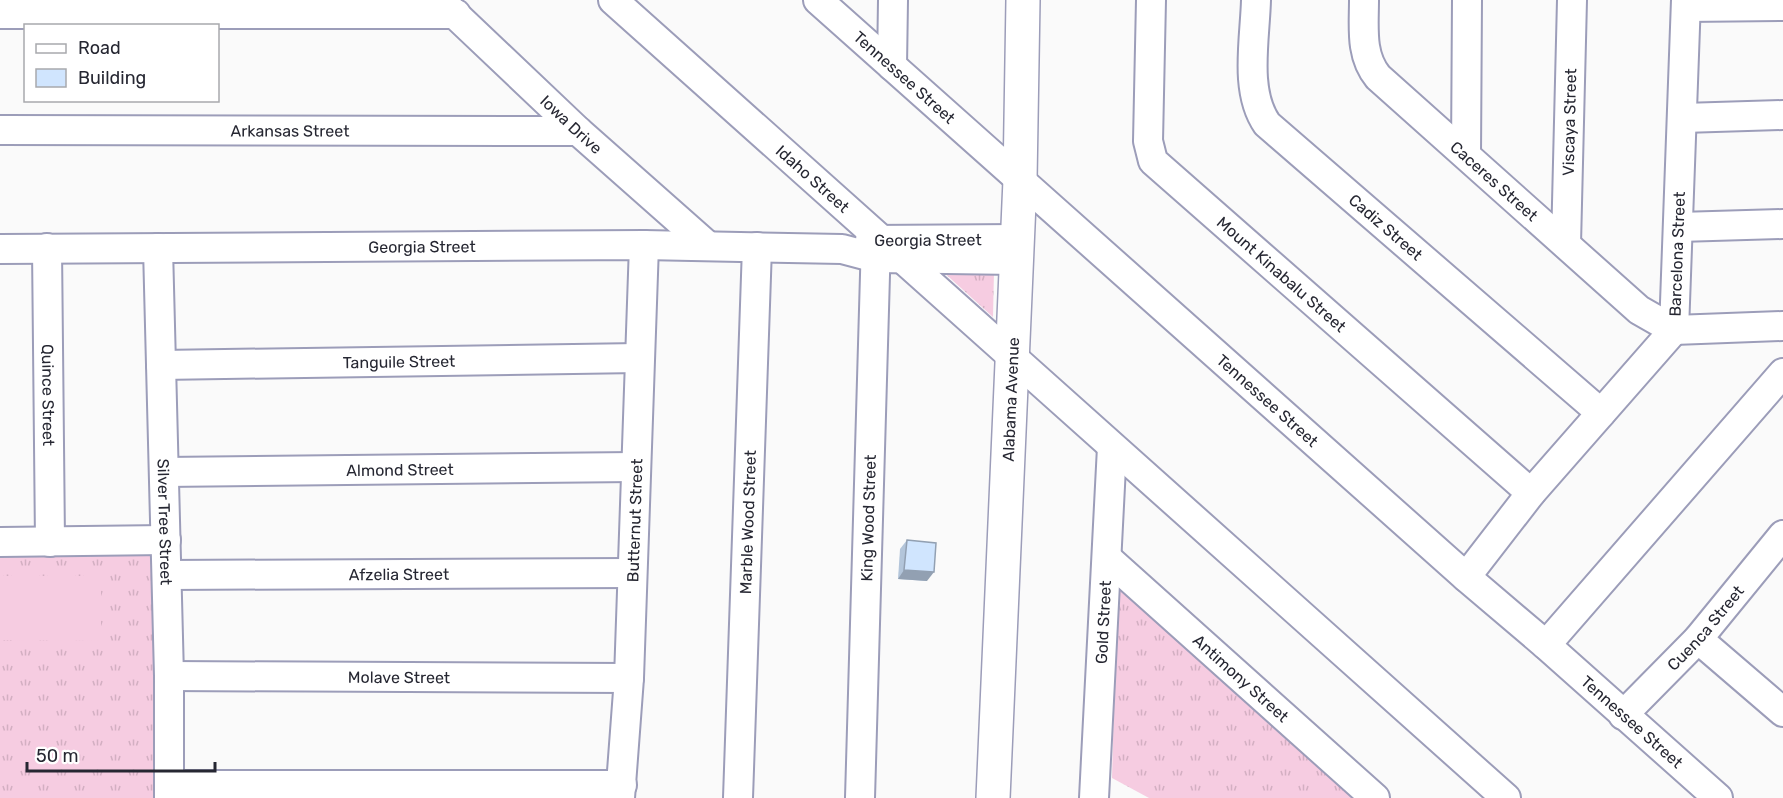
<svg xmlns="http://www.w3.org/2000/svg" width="1783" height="798" font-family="Rubik,sans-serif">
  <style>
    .grass { fill: url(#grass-tufts) }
    .pitch { fill: #f6cce1 }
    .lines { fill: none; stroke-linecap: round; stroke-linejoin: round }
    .street-casing { stroke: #9c9db9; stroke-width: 32 }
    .secondary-casing { stroke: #9c9db9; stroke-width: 36 }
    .street { stroke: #fff; stroke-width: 28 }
    .secondary { stroke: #fff; stroke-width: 33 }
    .wall { fill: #b3c5da }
    .shaded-wall { fill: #92a0b2 }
    .building { fill: #d0e5fe; stroke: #92a0b2; stroke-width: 1.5 }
    .labels { text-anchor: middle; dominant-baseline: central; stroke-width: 4.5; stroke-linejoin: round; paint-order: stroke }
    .street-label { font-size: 16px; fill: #262732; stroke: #fff }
  </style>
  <defs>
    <pattern id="grass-tufts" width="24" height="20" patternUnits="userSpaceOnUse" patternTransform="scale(1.5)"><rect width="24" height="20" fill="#f6cce1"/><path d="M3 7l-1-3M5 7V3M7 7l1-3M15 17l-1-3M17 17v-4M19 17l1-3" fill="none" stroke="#d3afc2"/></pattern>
  </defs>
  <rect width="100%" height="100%" fill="#fafafa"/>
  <g class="grass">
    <path d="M940,269L994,271L993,317Z"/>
    <path d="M154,553L158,798H0V554Z"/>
    <path d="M1117,585L1354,798H1149L1112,778Z"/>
  </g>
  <path class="pitch" d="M0,576H101V641L0,640Z"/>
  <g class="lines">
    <g class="street-casing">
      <g id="street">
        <path id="s1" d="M613,0L1506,798"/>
        <path id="s2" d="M818,0L1466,577L1546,645L1718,798"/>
        <path id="s3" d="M1151,0L1148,141L1153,161L1531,493"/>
        <path id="s4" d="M1256,0C1255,39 1244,91 1267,124L1601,413"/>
        <path id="s5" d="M1364,0C1364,27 1360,55 1378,77L1639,310L1674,330L1783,326"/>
        <path id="s6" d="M442,2L578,131L708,246"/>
        <path d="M1686,7L1783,6"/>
        <path d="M0,14H456"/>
        <path d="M892,66L893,0"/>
        <path d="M1683,118L1783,115"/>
        <path id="s7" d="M0,130L578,131"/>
        <path d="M1466,154L1467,0"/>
        <path d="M1679,227L1783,224"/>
        <path id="s8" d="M870,240L1018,239"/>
        <path id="s9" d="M1566,244L1572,0"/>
        <path id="s10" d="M47,248L50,542"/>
        <path id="s11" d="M158,248L169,676V798"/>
        <path id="s12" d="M0,249L644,245L842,249L876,258L1016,260"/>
        <path id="s13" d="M161,365L639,358"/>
        <path id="s14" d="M164,472L635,467"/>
        <path d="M0,542L166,540"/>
        <path id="s15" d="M1107,558L1375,798"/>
        <path id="s16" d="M167,575L632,573"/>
        <path id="s17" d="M1466,577L1531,493L1674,330L1686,0"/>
        <path d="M1698,639L1783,712"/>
        <path d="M1546,645L1783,373"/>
        <path id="s18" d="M169,676L629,678"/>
        <path id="s19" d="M1623,715L1698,639L1783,535"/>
        <path d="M169,785H622"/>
        <path id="s20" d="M620,798L629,678L644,245"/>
        <path id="s21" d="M738,798L757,247"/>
        <path id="s22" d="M860,798L876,240"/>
        <path id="s23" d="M1094,798L1112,447"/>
      </g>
    </g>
    <g class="secondary-casing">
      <g id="secondary">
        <path id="s24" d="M993,798L1020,180L1023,0"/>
      </g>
    </g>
    <use href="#street" class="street"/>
    <use href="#secondary" class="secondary"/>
  </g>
  <path class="wall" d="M907,540L927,581L898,579L900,549Z"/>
  <path class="shaded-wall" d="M904,570L934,572L927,581L898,579Z"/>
  <path class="building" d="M907,540L936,543L934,572L904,570Z"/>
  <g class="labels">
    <g class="street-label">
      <text stroke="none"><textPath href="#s2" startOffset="116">Tennessee Street</textPath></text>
      <text stroke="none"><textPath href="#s9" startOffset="122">Viscaya Street</textPath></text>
      <text stroke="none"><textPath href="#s6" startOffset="178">Iowa Drive</textPath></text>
      <text stroke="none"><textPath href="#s7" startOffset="290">Arkansas Street</textPath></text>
      <text stroke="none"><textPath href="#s1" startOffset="268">Idaho Street</textPath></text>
      <text stroke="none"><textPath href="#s5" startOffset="236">Caceres Street</textPath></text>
      <text stroke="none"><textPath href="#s4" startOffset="284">Cadiz Street</textPath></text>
      <text stroke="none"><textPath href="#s8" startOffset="58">Georgia Street</textPath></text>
      <text stroke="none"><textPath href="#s12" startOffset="422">Georgia Street</textPath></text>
      <text stroke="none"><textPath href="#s17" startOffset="399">Barcelona Street</textPath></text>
      <text stroke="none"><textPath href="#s3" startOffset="333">Mount Kinabalu Street</textPath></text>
      <text stroke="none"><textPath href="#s13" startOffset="238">Tanguile Street</textPath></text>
      <text stroke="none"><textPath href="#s10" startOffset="147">Quince Street</textPath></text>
      <text stroke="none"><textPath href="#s24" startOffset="399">Alabama Avenue</textPath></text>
      <text stroke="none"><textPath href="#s2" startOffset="602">Tennessee Street</textPath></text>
      <text stroke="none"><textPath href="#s14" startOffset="236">Almond Street</textPath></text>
      <text stroke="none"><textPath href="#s22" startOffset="280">King Wood Street</textPath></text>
      <text stroke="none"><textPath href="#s20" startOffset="278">Butternut Street</textPath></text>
      <text stroke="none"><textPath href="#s11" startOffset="274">Silver Tree Street</textPath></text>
      <text stroke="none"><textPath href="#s21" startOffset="276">Marble Wood Street</textPath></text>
      <text stroke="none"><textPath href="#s16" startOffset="232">Afzelia Street</textPath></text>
      <text stroke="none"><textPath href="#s23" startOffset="176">Gold Street</textPath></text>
      <text stroke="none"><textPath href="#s19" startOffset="120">Cuenca Street</textPath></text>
      <text stroke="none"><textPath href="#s18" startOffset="230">Molave Street</textPath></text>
      <text stroke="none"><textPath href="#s15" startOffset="180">Antimony Street</textPath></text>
      <text stroke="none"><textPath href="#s2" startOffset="1088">Tennessee Street</textPath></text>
    </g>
  </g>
  <rect x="24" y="24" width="195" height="78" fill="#ffffff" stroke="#a8a9ad" stroke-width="1.5"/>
  <rect x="36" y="44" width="30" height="9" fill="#ffffff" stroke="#a8a9ad" stroke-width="1.5"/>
  <text x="78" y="54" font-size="18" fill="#262732">Road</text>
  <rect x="36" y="69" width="30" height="18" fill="#d0e5fe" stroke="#a8a9ad" stroke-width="1.5"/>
  <text x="78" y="84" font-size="18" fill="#262732">Building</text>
  <path d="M27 762v9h188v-9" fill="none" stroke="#262732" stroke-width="3"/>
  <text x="36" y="762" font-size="18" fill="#262732" stroke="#ffffff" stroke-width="4.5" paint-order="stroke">50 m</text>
</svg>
